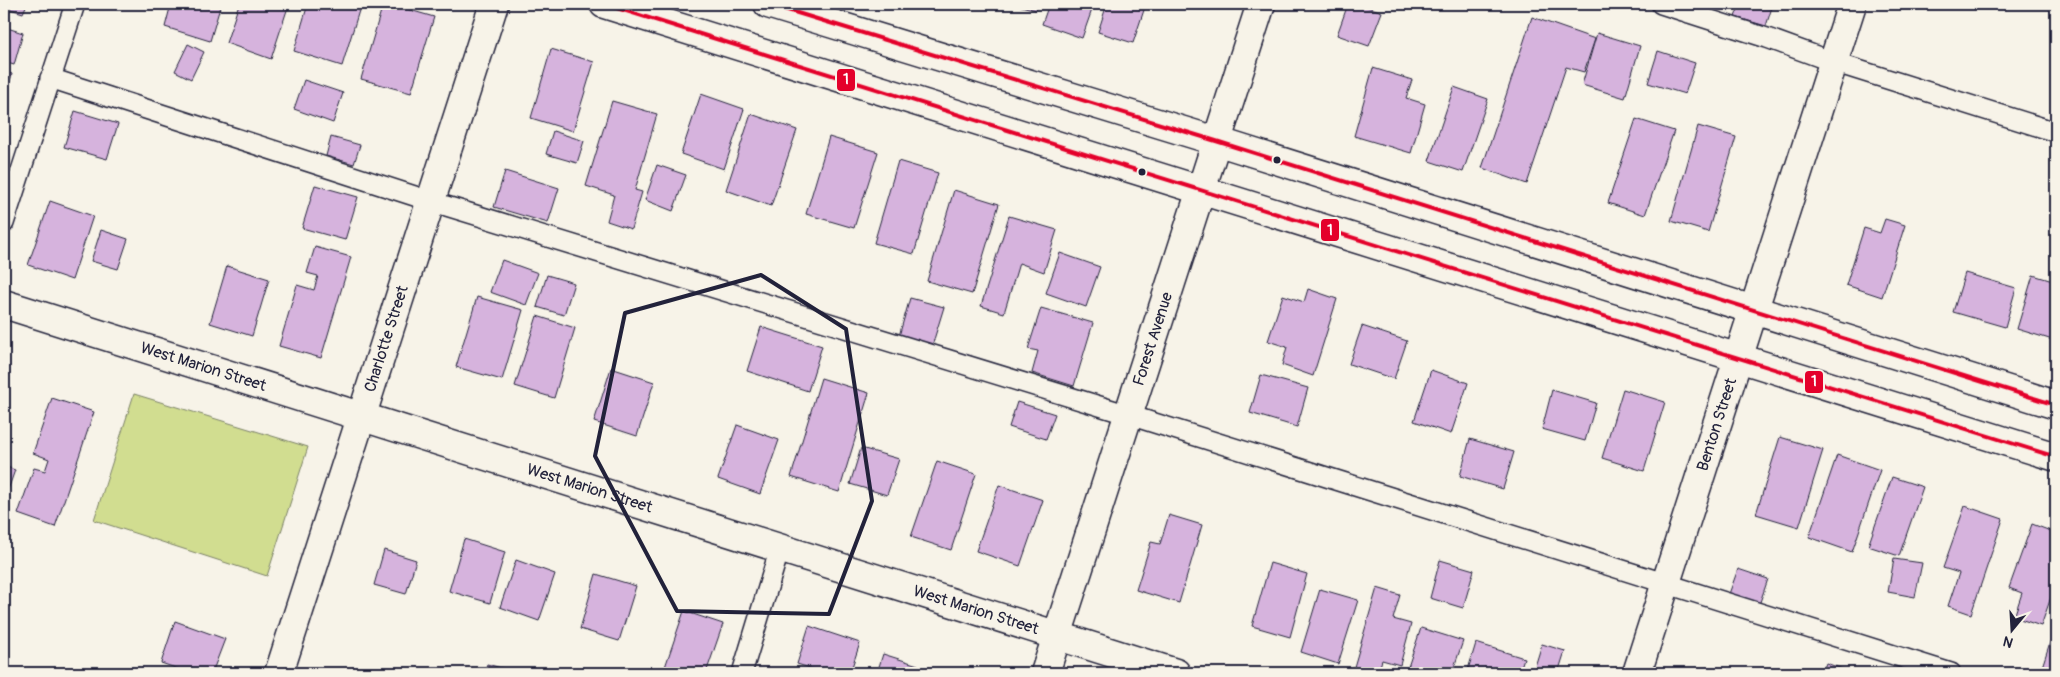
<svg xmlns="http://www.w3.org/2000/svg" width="2060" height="677" font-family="Pangolin,sans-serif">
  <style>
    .green { fill: #d1dd90; stroke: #7a8066 }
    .building { fill: #d6b3dd; stroke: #22223b }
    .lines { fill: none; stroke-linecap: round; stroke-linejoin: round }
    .service-casing { stroke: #22223b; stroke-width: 22 }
    .minor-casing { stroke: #22223b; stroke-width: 31 }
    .service { stroke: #f7f3e8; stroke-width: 19 }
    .minor { stroke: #f7f3e8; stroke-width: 28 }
    .bus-1-casing { stroke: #f7f3e8; stroke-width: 8 }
    .bus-1 { stroke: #e4002b; stroke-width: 4 }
    .marked { fill: none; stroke: #22223b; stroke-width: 4; stroke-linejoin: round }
    .bus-dot { fill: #22223b; stroke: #f7f3e8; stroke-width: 2 }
    .labels { text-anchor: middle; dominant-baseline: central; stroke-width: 4; stroke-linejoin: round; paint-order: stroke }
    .street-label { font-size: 16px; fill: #22223b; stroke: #f7f3e8 }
    .line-badge { stroke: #f7f3e8; stroke-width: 2 }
    .badge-label { font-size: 14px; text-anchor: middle; font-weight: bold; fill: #fff }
  </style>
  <rect width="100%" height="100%" fill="#f7f3e8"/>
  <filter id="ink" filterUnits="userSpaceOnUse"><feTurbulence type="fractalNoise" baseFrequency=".02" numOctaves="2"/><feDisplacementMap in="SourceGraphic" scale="10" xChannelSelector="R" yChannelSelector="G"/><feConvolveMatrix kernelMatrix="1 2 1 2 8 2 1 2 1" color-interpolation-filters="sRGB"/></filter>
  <g filter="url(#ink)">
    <path class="green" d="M134,394L308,447L267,576L94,520Z"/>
    <g class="building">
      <path d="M4,4H27L23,13L4,7Z"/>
      <path d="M171,4H221L210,41L165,27Z"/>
      <path d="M239,4H289L271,59L226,43Z"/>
      <path d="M308,4H361L342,66L294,51Z"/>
      <path d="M383,4H389L434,17L411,93L361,79Z"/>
      <path d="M1014,4H1038L1036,10Z"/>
      <path d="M1049,4H1094L1082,38L1042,24Z"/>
      <path d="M1107,4H1146L1133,43L1098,32Z"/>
      <path d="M1348,4H1360L1382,12L1369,46L1337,35Z"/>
      <path d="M1684,4H1716L1714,13Z"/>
      <path d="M1740,4H1773L1766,26L1735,17Z"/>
      <path d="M1532,17L1595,39L1584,72L1566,67L1527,184L1482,168Z"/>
      <path d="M4,27L23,33L14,65L4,62Z"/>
      <path d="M1597,33L1640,46L1625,98L1582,85Z"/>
      <path d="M188,44L204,52L191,79L175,71Z"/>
      <path d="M551,49L594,62L573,131L531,118Z"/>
      <path d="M1658,51L1695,63L1685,94L1648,83Z"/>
      <path d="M1373,68L1412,80L1406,98L1425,104L1411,153L1354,136Z"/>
      <path d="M4,71L12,74L4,103Z"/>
      <path d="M304,80L343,93L333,123L294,109Z"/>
      <path d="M1454,87L1488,99L1463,172L1429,161Z"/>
      <path d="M701,94L744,109L724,169L681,154Z"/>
      <path d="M612,101L657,114L635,190L642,192L631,229L607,221L614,195L586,186Z"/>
      <path d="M75,111L118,124L107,159L64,147Z"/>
      <path d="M751,114L797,130L771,206L726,190Z"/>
      <path d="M1636,119L1674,131L1645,215L1608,203Z"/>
      <path d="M1698,126L1736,137L1708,232L1671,221Z"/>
      <path d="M553,131L584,141L577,163L546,154Z"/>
      <path d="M331,137L360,145L354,164L326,156Z"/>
      <path d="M829,137L878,152L854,228L806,214Z"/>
      <path d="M898,161L938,173L914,254L874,243Z"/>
      <path d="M657,165L686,175L673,211L645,200Z"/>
      <path d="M505,171L559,188L548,223L494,207Z"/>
      <path d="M315,185L358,197L345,240L302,228Z"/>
      <path d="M954,190L999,204L972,294L927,281Z"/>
      <path d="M50,201L93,216L72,280L28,265Z"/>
      <path d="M1009,216L1057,230L1044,272L1019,263L1004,313L981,306Z"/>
      <path d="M1885,219L1905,225L1882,297L1846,285L1864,228L1880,233Z"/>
      <path d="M101,230L128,239L118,269L91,261Z"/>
      <path d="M315,247L351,257L321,358L279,346L297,285L314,290L318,276L307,273Z"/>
      <path d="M1060,253L1100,267L1086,307L1046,293Z"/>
      <path d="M502,260L538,273L526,305L490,292Z"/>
      <path d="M227,266L269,279L252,336L210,323Z"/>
      <path d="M1965,273L2016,288L2005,327L1953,312Z"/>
      <path d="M547,275L574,283L564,315L537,307Z"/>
      <path d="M2033,275L2056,282V341L2017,329Z"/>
      <path d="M1308,289L1337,299L1313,376L1282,365L1287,347L1268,341L1283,295L1304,302Z"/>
      <path d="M477,297L523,310L502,380L456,367Z"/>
      <path d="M910,298L944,307L932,346L899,336Z"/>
      <path d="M1041,308L1093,323L1074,386L1032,373L1038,351L1028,349Z"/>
      <path d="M537,316L575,328L554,398L515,386Z"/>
      <path d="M1362,326L1407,341L1394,379L1349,364Z"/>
      <path d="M761,327L822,346L808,391L747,371Z"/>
      <path d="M611,368L654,382L637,436L594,422Z"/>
      <path d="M1431,370L1468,383L1451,434L1414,421Z"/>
      <path d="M1261,375L1308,388L1297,427L1250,413Z"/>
      <path d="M821,378L869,393L839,492L791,477Z"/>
      <path d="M1623,389L1665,402L1644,471L1602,458Z"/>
      <path d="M1552,390L1596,403L1585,441L1542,429Z"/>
      <path d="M52,398L94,412L55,527L18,514L34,468L45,471L49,459L33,453Z"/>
      <path d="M1017,402L1055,414L1046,439L1009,427Z"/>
      <path d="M737,425L779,440L760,494L718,479Z"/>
      <path d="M1780,437L1823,450L1799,527L1756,514Z"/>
      <path d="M1470,439L1514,452L1503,489L1460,476Z"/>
      <path d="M861,448L899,459L887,495L850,484Z"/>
      <path d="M1837,455L1880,470L1852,552L1809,537Z"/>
      <path d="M937,461L976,474L951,550L911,537Z"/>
      <path d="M4,466L15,470L4,501Z"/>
      <path d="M1892,477L1923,487L1899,556L1868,546Z"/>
      <path d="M999,485L1043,500L1020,566L976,551Z"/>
      <path d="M1965,506L2003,519L1971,614L1948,606L1959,573L1943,568Z"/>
      <path d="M1169,515L1202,525L1179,603L1136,590L1151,542L1160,544Z"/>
      <path d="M2032,524L2056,533V583L2041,626L2014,617L2022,593L2009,588Z"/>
      <path d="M464,539L505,552L490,603L449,591Z"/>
      <path d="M384,550L416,560L406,594L374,585Z"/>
      <path d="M1894,559L1922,563L1915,597L1888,592Z"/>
      <path d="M516,560L555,574L539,621L500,607Z"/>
      <path d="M1440,560L1474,570L1463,608L1430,598Z"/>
      <path d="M1270,563L1307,574L1290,637L1252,626Z"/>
      <path d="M1738,569L1768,579L1759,605L1729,594Z"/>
      <path d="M596,574L636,586L619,641L580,629Z"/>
      <path d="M1377,588L1400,595L1393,619L1411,624L1400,665L1382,660L1378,673H1374L1354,667Z"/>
      <path d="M1320,589L1358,600L1338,664L1301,652Z"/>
      <path d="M684,611L723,624L706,673H663Z"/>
      <path d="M175,621L225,639L212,673H190L161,663Z"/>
      <path d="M809,626L860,643L850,673H826L797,664Z"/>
      <path d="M1421,628L1463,641L1452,673H1406Z"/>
      <path d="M2053,633L2056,634V671L2042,667Z"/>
      <path d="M1476,643L1524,658L1519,673H1467Z"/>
      <path d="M1542,644L1565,651L1558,673H1533Z"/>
      <path d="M883,654L918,665L916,673H877Z"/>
      <path d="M1826,663L1854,673H1822Z"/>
      <path d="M487,664L519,673H484Z"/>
    </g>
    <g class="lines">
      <g class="service-casing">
        <g id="service">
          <path d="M1661,4L1767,38L1833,62L2056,132"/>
          <path d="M50,78L430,201L1129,415L1951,673"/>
          <path d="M4,223L75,4"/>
          <path d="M742,673L780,548"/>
        </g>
      </g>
      <g class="minor-casing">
        <g id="minor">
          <path d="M604,4L2056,457"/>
          <path d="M768,4L1216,141L2056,405"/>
          <path id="s1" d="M4,304L1176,673"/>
          <path id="s2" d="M279,673L494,4"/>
          <path id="s3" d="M1045,673L1261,4"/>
          <path id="s4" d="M1637,673L1852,4"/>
        </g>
      </g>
      <use href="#service" class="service"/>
      <use href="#minor" class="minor"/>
      <g class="bus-1-casing">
        <g id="bus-1">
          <path d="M604,4L2056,457"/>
          <path d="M768,4L1216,141L2056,405"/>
        </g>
      </g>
      <use href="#bus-1" class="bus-1"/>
    </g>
  </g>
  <path class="marked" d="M761,275L846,329L872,501L829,614L677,611L595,456L625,313Z"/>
  <g class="bus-dot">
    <circle cx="1277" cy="160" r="4.5"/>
    <circle cx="1142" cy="172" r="4.5"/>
  </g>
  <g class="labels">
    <g class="street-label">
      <text stroke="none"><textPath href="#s2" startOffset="351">Charlotte Street</textPath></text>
      <text stroke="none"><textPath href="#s3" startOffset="351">Forest Avenue</textPath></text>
      <text stroke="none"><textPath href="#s1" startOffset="209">West Marion Street</textPath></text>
      <text stroke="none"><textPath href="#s4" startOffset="261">Benton Street</textPath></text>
      <text stroke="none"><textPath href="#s1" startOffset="614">West Marion Street</textPath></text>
      <text stroke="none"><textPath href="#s1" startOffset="1019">West Marion Street</textPath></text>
    </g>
  </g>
  <g class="line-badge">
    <rect x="836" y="68" width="20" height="24" rx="5" fill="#e4002b"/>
    <rect x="1320" y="218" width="20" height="24" rx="5" fill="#e4002b"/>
    <rect x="1804" y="370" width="20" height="24" rx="5" fill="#e4002b"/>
  </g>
  <g class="badge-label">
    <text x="846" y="84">1</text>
    <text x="1330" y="235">1</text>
    <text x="1814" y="386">1</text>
  </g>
  <rect width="2060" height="677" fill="none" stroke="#f7f3e8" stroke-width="20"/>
  <rect x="10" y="10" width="2040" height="657" fill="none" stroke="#22223b" stroke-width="2" filter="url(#ink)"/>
  <g transform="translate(2012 630) rotate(198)" stroke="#f7f3e8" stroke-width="4" paint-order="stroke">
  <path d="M0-4L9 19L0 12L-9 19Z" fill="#22223b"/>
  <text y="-8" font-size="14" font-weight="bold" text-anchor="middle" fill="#22223b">N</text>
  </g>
</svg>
